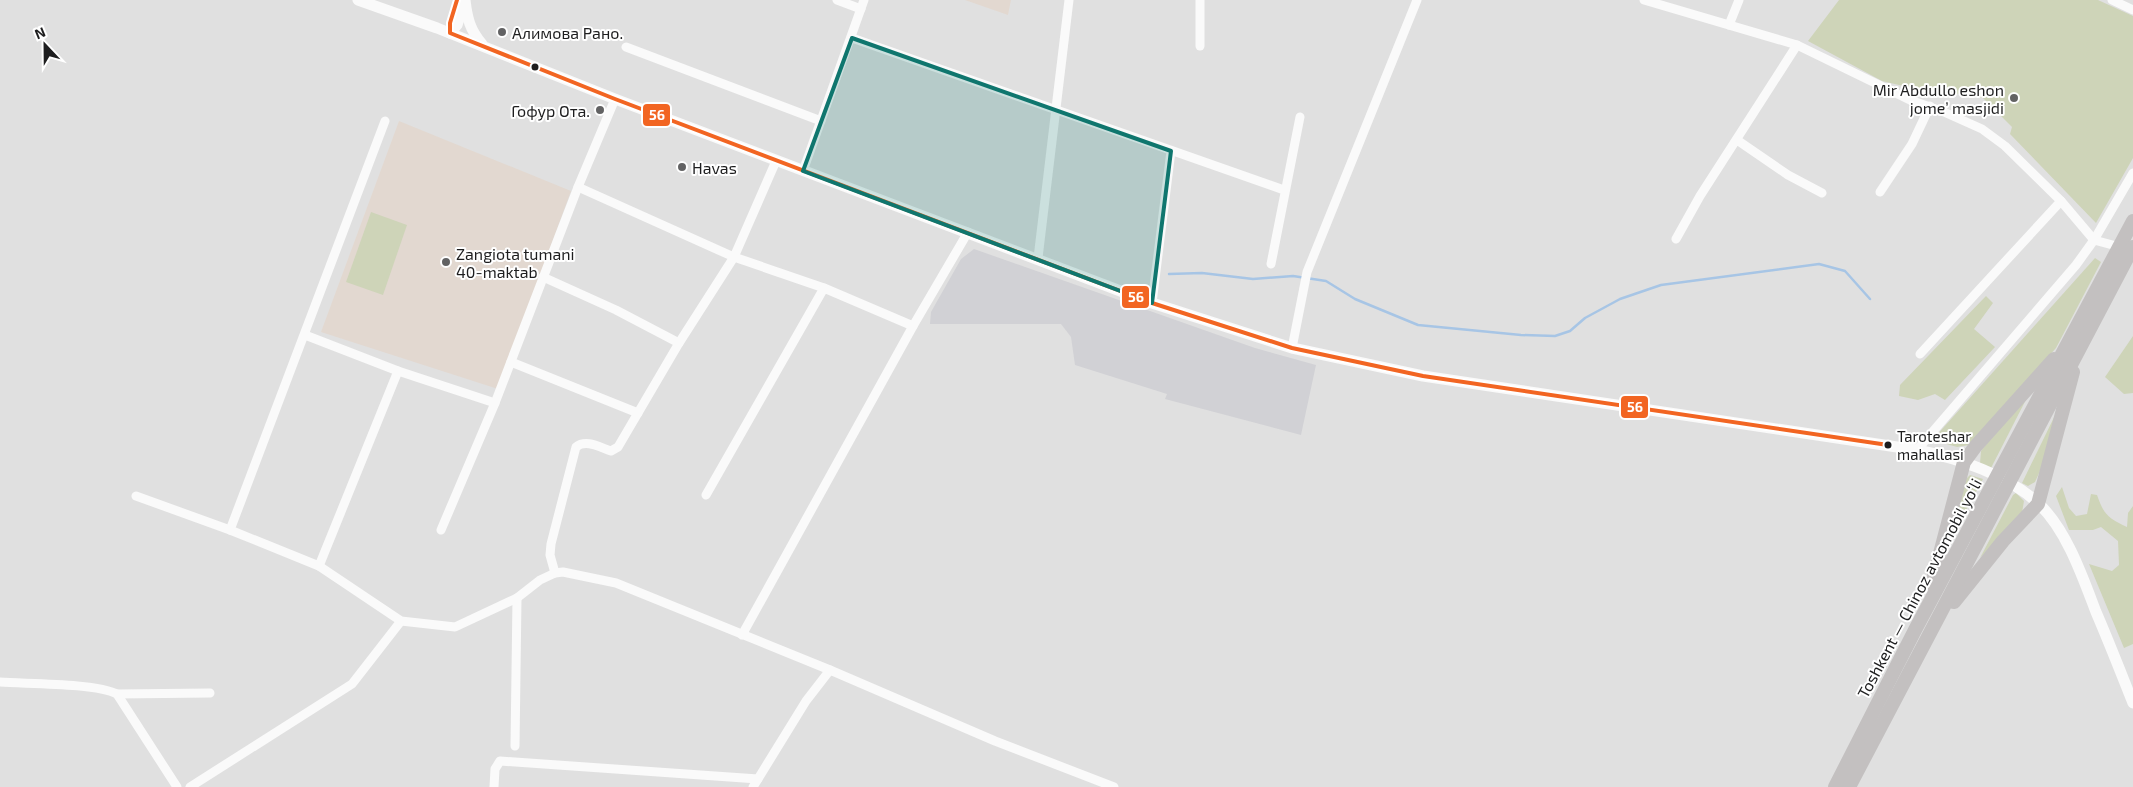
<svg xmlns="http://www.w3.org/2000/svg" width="2133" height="787" font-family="'Exo 2',sans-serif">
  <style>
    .built { fill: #d1d1d5 }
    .education { fill: #e2d8d0 }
    .green { fill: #ced4b8 }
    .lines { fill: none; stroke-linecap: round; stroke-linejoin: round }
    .stream { stroke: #a7c5e5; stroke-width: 2.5 }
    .minor { stroke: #fafafa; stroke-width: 9 }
    .secondary { stroke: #fafafa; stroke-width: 11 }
    .trunk { stroke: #c3c0c0; stroke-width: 14 }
    .bus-1-casing { stroke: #fff; stroke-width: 8 }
    .bus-1 { stroke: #f26522; stroke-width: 4 }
    .marked { fill: #0f766e; fill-opacity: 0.2; stroke: #0f766e; stroke-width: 4; stroke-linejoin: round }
    .poi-dot { fill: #626263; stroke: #fff; stroke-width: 2 }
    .bus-dot { fill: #1e1e1f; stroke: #fff; stroke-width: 2 }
    .labels { text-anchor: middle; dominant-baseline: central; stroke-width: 4; stroke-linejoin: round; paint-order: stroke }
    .bus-label { font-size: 15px; fill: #1e1e1f; stroke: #fff; text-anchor: start }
    .poi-label { font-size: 16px; fill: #1e1e1f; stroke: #fff; text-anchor: start }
    .street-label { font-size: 16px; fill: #1e1e1f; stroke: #fff }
    .line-badge { stroke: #fff; stroke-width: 2 }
    .badge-label { font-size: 14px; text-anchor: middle; font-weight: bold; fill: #fff }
  </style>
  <rect width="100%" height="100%" fill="#e0e0e0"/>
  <path class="built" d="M974,249L1255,348L1316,365L1301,435L1165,399L1167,394L1075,365L1071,337L1061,324H930L931,312L961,259Z"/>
  <g class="education">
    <path d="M965,0H1011L1008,15Z"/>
    <path d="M399,121L571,191L498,389L321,332Z"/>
  </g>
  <g class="green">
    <path d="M1839,0H2098L2133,16V158L2096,223L2010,134L2012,127L1983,98L1948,92L1946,96L1882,81L1808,41Z"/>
    <path d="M371,212L407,225L383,295L346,282Z"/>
    <path d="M2095,258L2101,262L2056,348L1969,445L1957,447L1936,441L1935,437Z"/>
    <path d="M1986,296L1993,303L1974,329L1995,347L1945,400L1935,394L1918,400L1899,396L1900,385Z"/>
    <path d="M2133,336V393L2124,394L2105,377Z"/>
    <path d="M2035,382L1990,470L1980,463L1981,451Z"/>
    <path d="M2060,405L2040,471L2035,482L2028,486L2022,483Z"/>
    <path d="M1970,475L1983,479L1943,553L1965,480Z"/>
    <path d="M2062,487L2069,508L2076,516L2087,514L2091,494L2097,495C2104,515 2108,518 2127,527L2128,513L2133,506V644L2124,648L2089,564L2112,571L2119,565L2118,541L2101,527L2093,530H2069L2056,496Z"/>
    <path d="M2016,493L2024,501L2022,513L1980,558L2013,495Z"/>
  </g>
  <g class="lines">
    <path class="stream" d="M1169,274L1202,273L1253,279L1293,276L1326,281L1355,299L1418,325L1521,335L1555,336L1570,331L1585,318L1620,299L1661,285L1819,264L1845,271L1870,299"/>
    <g class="minor">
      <path d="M837,0L861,9"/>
      <path d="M1644,0L1797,45L1910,100L1944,112L1982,129L2005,146L2061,201L2094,240L2120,247"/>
      <path d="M2112,0L2133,10"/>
      <path d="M1729,25L1739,0"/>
      <path d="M852,38L1284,190"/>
      <path d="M1200,46V0"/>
      <path d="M626,47L821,121"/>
      <path d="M1737,140L1788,175L1822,193"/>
      <path d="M803,171L864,0"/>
      <path d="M578,187L734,257L824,288L913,326"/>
      <path d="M1880,192L1912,144L1930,106"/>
      <path d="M1676,239L1700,196L1797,45"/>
      <path d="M1038,258L1069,0"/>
      <path d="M1271,264L1300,117"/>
      <path d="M543,277L616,310L679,343"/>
      <path d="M1152,303L1171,151"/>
      <path d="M305,335L398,371L495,403"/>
      <path d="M1292,348L1307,272L1417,0"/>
      <path d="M1920,354L2061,201"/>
      <path d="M511,362L638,413"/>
      <path d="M1917,450L2076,265L2094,240L2133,173"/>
      <path d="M706,495L824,288"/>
      <path d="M136,496L230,530L319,566L401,621L455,627L517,598L540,580L555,573L563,572L616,583L830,670L995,741L1114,787"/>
      <path d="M230,530L385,121"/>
      <path d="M441,530L495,403L578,187L615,99"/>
      <path d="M319,566L398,371"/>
      <path d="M555,573L550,555L551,544L576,447C586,439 599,447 611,451L618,447L679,343L734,257L776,161"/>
      <path d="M742,635L913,326L968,232"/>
      <path d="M0,682C26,684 96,683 117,694L177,787"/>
      <path d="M117,694L210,693"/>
      <path d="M515,746L517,598"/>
      <path d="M190,787L352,684L401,621"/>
      <path d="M494,787L495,769L500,761L758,779"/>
      <path d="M753,787L806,701L830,670"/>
    </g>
    <g class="secondary">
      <path d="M358,0L437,28L615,99L1152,303L1292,348L1423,376L1917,450C1958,458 2009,475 2040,505C2067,531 2083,578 2096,612C2109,642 2121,673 2133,703"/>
      <path d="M465,0C467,18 470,30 482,44"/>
      <path d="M450,33L457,25L464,3"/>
    </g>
    <g class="trunk">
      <path d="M1932,584L1964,462L1975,447L2054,359"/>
      <path d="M1954,602L2003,541L2038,504L2073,372"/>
      <path d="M1835,787L1915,630L2133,221"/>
      <path d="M1849,787L2133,247"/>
    </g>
    <g class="bus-1-casing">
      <path id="bus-1" d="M457,0L450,23V33L615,99L1152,303L1292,348L1423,376L1888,445"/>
    </g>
    <use href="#bus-1" class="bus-1"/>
  </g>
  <path class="marked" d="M852,38L1171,151L1152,303L803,171Z"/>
  <g class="poi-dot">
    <circle cx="502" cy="32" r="5"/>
    <circle cx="2014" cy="98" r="5"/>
    <circle cx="600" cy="110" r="5"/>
    <circle cx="682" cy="167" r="5"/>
    <circle cx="446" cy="262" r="5"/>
  </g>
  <g class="bus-dot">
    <circle cx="535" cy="67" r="4.5"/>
    <circle cx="1888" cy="445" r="4.5"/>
  </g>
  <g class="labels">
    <g class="bus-label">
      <text x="1897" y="436">Taroteshar<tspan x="1897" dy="18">mahallasi</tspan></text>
    </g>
    <g class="poi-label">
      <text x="512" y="32">Алимова Рано.</text>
      <text x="2004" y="89" text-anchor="end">Mir Abdullo eshon<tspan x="2004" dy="18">jome’ masjidi</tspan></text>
      <text x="590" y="110" text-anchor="end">Гофур Ота.</text>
      <text x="692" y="167">Havas</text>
      <text x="456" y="253">Zangiota tumani<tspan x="456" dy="18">40-maktab</tspan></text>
    </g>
    <g class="street-label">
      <text transform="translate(1919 588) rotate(-62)">Toshkent — Chinoz avtomobil yoʻli</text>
    </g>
  </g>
  <g class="line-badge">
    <rect x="642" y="103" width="29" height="24" rx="5" fill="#f26522"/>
    <rect x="1121" y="285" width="29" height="24" rx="5" fill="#f26522"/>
    <rect x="1620" y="395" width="29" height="24" rx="5" fill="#f26522"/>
  </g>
  <g class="badge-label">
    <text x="657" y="120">56</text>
    <text x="1136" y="302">56</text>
    <text x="1635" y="412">56</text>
  </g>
  <g transform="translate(45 45) rotate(338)" stroke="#ffffff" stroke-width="4" paint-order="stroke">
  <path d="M0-4L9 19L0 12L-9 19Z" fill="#1e1e1f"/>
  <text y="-8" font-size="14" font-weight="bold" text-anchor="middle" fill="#1e1e1f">N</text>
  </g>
</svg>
